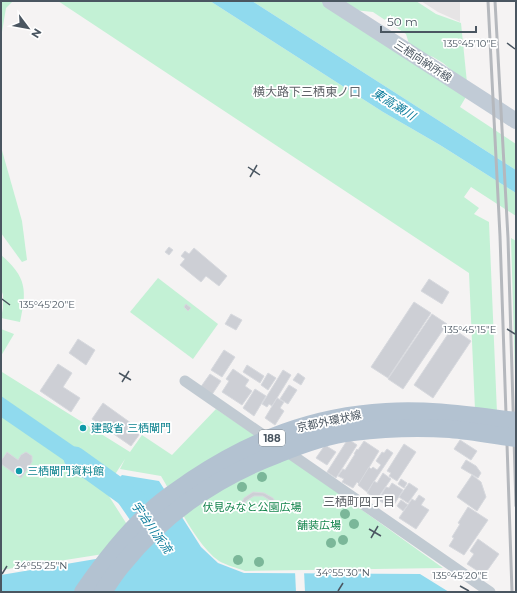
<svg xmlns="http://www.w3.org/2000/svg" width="517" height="593" font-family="Montserrat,'Noto Sans JP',sans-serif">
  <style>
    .education { fill: #e6e4e5 }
    .green { fill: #c3f1d5 }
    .water { fill: #90daee }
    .pier { fill: #f5f3f3 }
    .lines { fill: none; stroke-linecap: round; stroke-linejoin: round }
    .river { stroke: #90daee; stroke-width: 23 }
    .building { fill: #cdcfd5; stroke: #d7d9de }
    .minor { stroke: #c1cad2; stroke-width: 11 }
    .secondary { stroke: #c1cbd6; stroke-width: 16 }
    .rail { stroke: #b5b8bd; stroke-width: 3 }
    .primary-bridge { stroke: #b3c2d1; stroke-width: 18 }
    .tree { fill: #7bb799 }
    .ticks { fill: none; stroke: #4a5661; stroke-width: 1.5 }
    .culture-dot { fill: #0f9aa8; stroke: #fff; stroke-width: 1.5 }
    .labels { text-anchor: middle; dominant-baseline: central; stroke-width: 3.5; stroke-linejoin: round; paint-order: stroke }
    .shield { fill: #fff; stroke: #808990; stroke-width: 1 }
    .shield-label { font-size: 10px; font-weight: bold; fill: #4a5661 }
    .street-label { font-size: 11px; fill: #4a5661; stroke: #fff }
    .culture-label { font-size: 11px; fill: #0d838f; stroke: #fff; text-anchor: start }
    .park-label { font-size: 11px; fill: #17864f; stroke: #fff }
    .neighbourhood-label { font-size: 12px; fill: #5f6368; stroke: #fff }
    .water-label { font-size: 12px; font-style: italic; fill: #0c7c9b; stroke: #fff }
    .ticks-label { font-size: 10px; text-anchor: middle; fill: #4a5661; stroke: #fff; stroke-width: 3.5; stroke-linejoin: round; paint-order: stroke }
  </style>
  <rect width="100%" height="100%" fill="#f5f3f3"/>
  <path class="education" d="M421,1H460V22L438,12Z"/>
  <g class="green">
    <path d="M1,1H13L6,8L1,38Z"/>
    <path d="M58,1H210L383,112L440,145L516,193V216L471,187L464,197L479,208L474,214L489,222L497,413L475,410L469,273Z"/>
    <path d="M252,1H323L467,95L460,107L516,144V170Z"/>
    <path d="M340,1H416L436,14L461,23L467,83L443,63L433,57L413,50L410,47L406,34L373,12L354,10Z"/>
    <path d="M1,147L22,221L27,260L22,262L1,233Z"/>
    <path d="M511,238L516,241V408Z"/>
    <path d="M1,255C27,277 27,291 20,322L1,318L3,308V295L1,289Z"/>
    <path d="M158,278L218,324L193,359L130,312Z"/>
    <path d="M1,329L14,334L1,356Z"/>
    <path d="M2,372L130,452L142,435L172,455L216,409L288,457L443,568L245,571C237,568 226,565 219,561C196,545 176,501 161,476L120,469L125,459L105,490L142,548L1,570V374Z"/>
  </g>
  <g class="water">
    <path d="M210,1H252L516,170V193L440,145L383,112Z"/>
    <path d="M1,396L104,467L105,469L96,481H94L1,417Z"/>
    <path d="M116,475L120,477L122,475L159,481L201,547L218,563L244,573L420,574L449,592H1V575L143,551L148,546L110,491L111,489L108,487Z"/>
  </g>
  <path class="pier" d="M295,571H304L305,592H296Z"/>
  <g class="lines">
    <path class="river" d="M75,458L135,501"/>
  </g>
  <g class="building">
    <path d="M169,247L173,250L169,255L165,252Z"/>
    <path d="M194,248L227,276L219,286L206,276L201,282L180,265L185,259L181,256L185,251L189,254Z"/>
    <path d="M429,279L449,292L442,304L421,291Z"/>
    <path d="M414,302L431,313L388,378L371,367Z"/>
    <path d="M186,304L191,308L188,311L184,307Z"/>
    <path d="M231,314L242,320L236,330L225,324Z"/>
    <path d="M432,314L447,324L403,389L388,379Z"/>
    <path d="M452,328L471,341L433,398L414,385Z"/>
    <path d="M78,339L95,350L86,365L69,353Z"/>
    <path d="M224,350L235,357L222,377L211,370Z"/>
    <path d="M58,364L72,373L63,387L80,398L71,412L40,391Z"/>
    <path d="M247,365L264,376L260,383L243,372Z"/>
    <path d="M233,369L249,380L245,386L252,391L242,405L222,392L229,381L226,379Z"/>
    <path d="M283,370L291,375L272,406L269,404L267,407L262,404Z"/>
    <path d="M268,373L276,378L268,390L261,385Z"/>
    <path d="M298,373L305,378L301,385L293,380Z"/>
    <path d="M210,374L221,381L211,396L200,388Z"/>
    <path d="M289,385L297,390L288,404L280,399Z"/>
    <path d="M255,389L266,396L254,416L243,408Z"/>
    <path d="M277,398L284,402L280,408L284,411L275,425L265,418Z"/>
    <path d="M103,403L142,431L131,446L92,419Z"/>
    <path d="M348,439L357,445L336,478L327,472Z"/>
    <path d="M460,440L477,451L471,460L454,449Z"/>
    <path d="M364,441L379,451L359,484L357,482L353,488L342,482L344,479L338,476L343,469L345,470L355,454H354L357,449L358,450Z"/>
    <path d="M404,444L416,452L397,481L389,476L391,473L387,471Z"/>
    <path d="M325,445L336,452L327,465L316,458Z"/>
    <path d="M387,449L393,453L367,492L358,485L369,467L371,469L373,467L377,470L381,465L376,461L382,452L384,453Z"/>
    <path d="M7,452L18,460L21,455L26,452L32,456V462L21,478L1,464V461Z"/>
    <path d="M466,460L476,466L481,473L478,478L461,468Z"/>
    <path d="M383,473L391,479L377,499L367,493L374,481L377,483Z"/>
    <path d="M472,475L481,482L486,497L477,511L457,497Z"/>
    <path d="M401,479L407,483L404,488L398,484Z"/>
    <path d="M392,483L403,490L392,508L378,500L386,487L389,488Z"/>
    <path d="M409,483L418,489L408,503L399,497Z"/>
    <path d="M253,492L264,493L273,498L276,503L273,505L271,501L263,496H254L246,501L242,509L239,508L244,498Z"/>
    <path d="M419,495L425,499L421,505L429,510L416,529L399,518L412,499L415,501Z"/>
    <path d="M401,500L408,505L403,511L397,506Z"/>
    <path d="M468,507L488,520L464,555L449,546L454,538L452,537L460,524L458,523Z"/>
    <path d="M478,539L499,554L484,575L467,564L474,554L470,551Z"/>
  </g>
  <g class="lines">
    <path class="minor" d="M185,381L490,592"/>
    <path class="secondary" d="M330,1L516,121"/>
    <g class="rail">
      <path d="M488,1L500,236L512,592"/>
      <path d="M495,1L508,238L516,506"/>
    </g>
    <g class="primary-bridge">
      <path d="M83,592C103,563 124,535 151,511C163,499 178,490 192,480C252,440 314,416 386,412C430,409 473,416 516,421"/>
      <path d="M103,592C109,583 115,573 122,565C163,514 217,477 278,454C302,444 327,435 353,432C385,428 418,427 450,429C472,431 494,435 516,438"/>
    </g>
  </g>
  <g class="tree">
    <circle cx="262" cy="477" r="5"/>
    <circle cx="242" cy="487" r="5"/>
    <circle cx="328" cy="502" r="5"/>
    <circle cx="345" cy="514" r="5"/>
    <circle cx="354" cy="524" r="5"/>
    <circle cx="343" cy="540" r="5"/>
    <circle cx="331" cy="543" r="5"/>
    <circle cx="238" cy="560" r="5"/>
    <circle cx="259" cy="562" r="5"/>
  </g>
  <path class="ticks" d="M507,43L515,49M248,167L260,175M250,177L257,165M2,299L10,305M507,329L515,334M119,373L131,380M122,382L129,371M369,529L381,536M371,538L378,526M2,574L7,566M460,586L469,591M338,591L343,583"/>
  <g class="culture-dot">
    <circle cx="83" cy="428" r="4"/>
    <circle cx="19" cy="471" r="4"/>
  </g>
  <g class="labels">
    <rect class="shield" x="259" y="430" width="26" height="16" rx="3"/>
    <g class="shield-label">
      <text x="272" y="438">188</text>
    </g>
    <g class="street-label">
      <text transform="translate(423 61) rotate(33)">三栖向納所線</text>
      <text transform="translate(329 421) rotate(-12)">京都外環状線</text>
    </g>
    <g class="culture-label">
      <text x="91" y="428">建設省 三栖閘門</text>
      <text x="27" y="471">三栖閘門資料館</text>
    </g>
    <g class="park-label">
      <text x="252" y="507">伏見みなと公園広場</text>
      <text x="319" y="525">舗装広場</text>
    </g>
    <g class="neighbourhood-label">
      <text x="307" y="91">横大路下三栖東ノ口</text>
      <text x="359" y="501">三栖町四丁目</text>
    </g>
    <g class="water-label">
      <text transform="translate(394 104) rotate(32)">東高瀬川</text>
      <text transform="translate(152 527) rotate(55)">宇治川派流</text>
    </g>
  </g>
  <g class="ticks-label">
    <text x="470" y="47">135°45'10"E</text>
    <text x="47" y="308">135°45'20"E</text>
    <text x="470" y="333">135°45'15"E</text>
    <text x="41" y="569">34°55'25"N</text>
    <text x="343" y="576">34°55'30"N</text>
    <text x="460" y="579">135°45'20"E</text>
  </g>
  <rect width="517" height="593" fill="none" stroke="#4a5661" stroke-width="4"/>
  <g transform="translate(28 28) rotate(122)" stroke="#ffffff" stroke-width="3" paint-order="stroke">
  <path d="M0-3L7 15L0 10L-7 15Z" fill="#4a5661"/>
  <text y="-6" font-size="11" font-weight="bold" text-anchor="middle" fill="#4a5661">N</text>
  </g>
  <path d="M381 26v6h95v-6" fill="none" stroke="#4a5661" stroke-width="2"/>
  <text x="387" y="26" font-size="12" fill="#4a5661" stroke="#ffffff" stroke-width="3" paint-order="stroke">50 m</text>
</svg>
